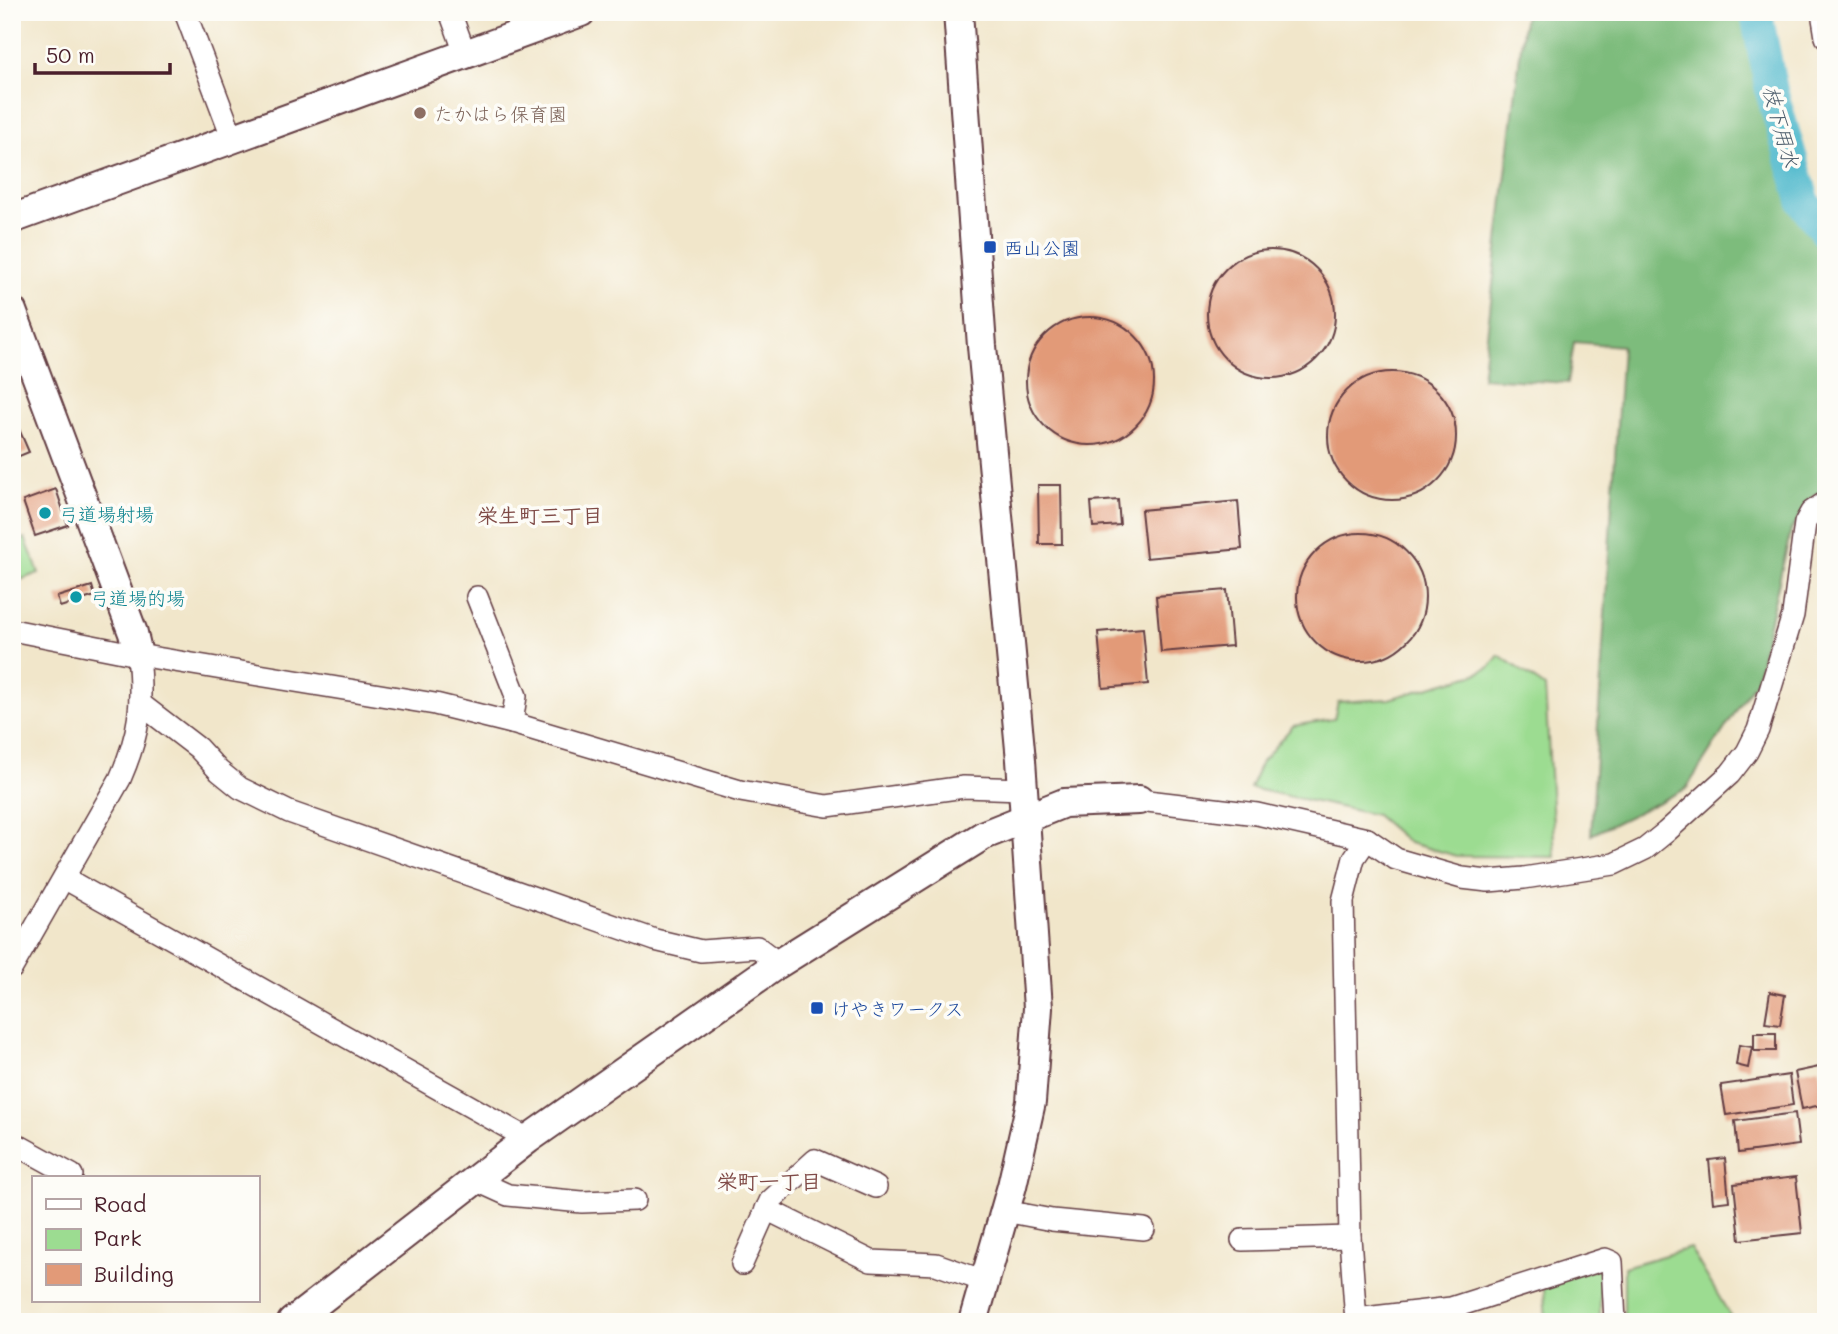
<svg xmlns="http://www.w3.org/2000/svg" width="1838" height="1334" font-family="Mali,'Klee One',sans-serif">
  <style>
    .green { fill: #9cdc91; stroke: #737e5e; stroke-width: 2 }
    .forest { fill: #7dbc7b; stroke: #646e53; stroke-width: 2 }
    .lines { fill: none; stroke-linecap: round; stroke-linejoin: round }
    .river { stroke: #4eb8cc; stroke-width: 33 }
    .building { fill: #e29a78 }
    .minor-casing { stroke: #633d43; stroke-width: 24 }
    .tertiary-casing { stroke: #633d43; stroke-width: 32 }
    .minor { stroke: #fff; stroke-width: 21 }
    .tertiary { stroke: #fff; stroke-width: 28 }
    .education-dot { fill: #8d6e63; stroke: #fdfcf7; stroke-width: 2.5 }
    .transit-dot { fill: #1a4fb4; stroke: #fdfcf7; stroke-width: 2.5 }
    .culture-dot { fill: #0f9aa8; stroke: #fdfcf7; stroke-width: 2.5 }
    .labels { text-anchor: middle; dominant-baseline: central; stroke-width: 7; stroke-linejoin: round; paint-order: stroke }
    .education-label { font-size: 19px; fill: #785e54; stroke: #fdfcf7; text-anchor: start }
    .transit-label { font-size: 19px; fill: #164399; stroke: #fdfcf7; text-anchor: start }
    .culture-label { font-size: 19px; fill: #0d838f; stroke: #fdfcf7; text-anchor: start }
    .water-label { font-size: 21px; font-style: italic; fill: #4c5c6b; stroke: #fdfcf7 }
    .neighbourhood-label { font-size: 21px; font-weight: bold; fill: #7f4a46; stroke: #fdfcf7 }
  </style>
  <rect width="100%" height="100%" fill="#fdfcf7"/>
  <filter id="ink" filterUnits="userSpaceOnUse"><feTurbulence type="fractalNoise" baseFrequency=".0143" numOctaves="2"/><feDisplacementMap in="SourceGraphic" scale="14" xChannelSelector="R" yChannelSelector="G"/><feConvolveMatrix kernelMatrix="1 2 1 2 8 2 1 2 1" color-interpolation-filters="sRGB"/></filter>
  <filter id="wash" filterUnits="userSpaceOnUse"><feTurbulence type="fractalNoise" baseFrequency=".00686" numOctaves="4" result="noise"/><feDisplacementMap in="SourceGraphic" scale="28" xChannelSelector="R" yChannelSelector="G"/><feGaussianBlur stdDeviation="1.57" result="paint"/><feColorMatrix in="noise" values="0 0 0 0 0 0 0 0 0 0 0 0 0 0 0 0 0 1.4 0 .05"/><feComposite in="paint" operator="in"/></filter>
  <g filter="url(#wash)">
    <rect width="100%" height="100%" fill="#f1e6ca"/>
    <g class="green">
      <path d="M25,538L39,573L12,583V543Z"/>
      <path d="M1499,655L1545,687L1555,857L1457,856L1409,843L1376,815L1250,788L1262,761L1293,726L1334,719L1338,702L1389,699L1476,674L1490,667Z"/>
      <path d="M1690,1248L1734,1322H1624V1267Z"/>
      <path d="M1600,1269V1322H1546L1543,1276Z"/>
    </g>
    <path class="forest" d="M1525,12H1754L1759,93L1826,217V490L1813,496L1791,530L1756,680L1686,789L1591,835L1622,346L1574,342L1568,383L1482,378Z"/>
    <g class="lines">
      <path class="river" d="M1756,12L1772,93L1804,202L1826,232"/>
    </g>
    <g id="blocks">
      <g class="building">
        <circle cx="1271" cy="314" r="64"/>
        <circle cx="1090" cy="381" r="64"/>
        <circle cx="1392" cy="436" r="64"/>
        <path d="M12,413L29,452L12,459Z"/>
        <path d="M1038,485H1061L1062,544H1039Z"/>
        <path d="M56,489L68,525L35,536L23,501Z"/>
        <path d="M1118,500L1120,525L1093,527L1091,502Z"/>
        <path d="M1238,501L1242,549L1146,558L1141,510Z"/>
        <circle cx="1361" cy="597" r="64"/>
        <path d="M92,586L95,596L60,607L57,597Z"/>
        <path d="M1227,590L1232,646L1161,652L1156,596Z"/>
        <path d="M1143,628L1148,684L1103,688L1098,632Z"/>
        <path d="M1770,992L1785,995L1780,1025L1765,1023Z"/>
        <rect x="1754" y="1033" width="22" height="18"/>
        <path d="M1739,1045L1752,1047L1748,1068L1736,1065Z"/>
        <path d="M1819,1067L1826,1104L1802,1109L1795,1072Z"/>
        <path d="M1789,1075L1793,1105L1726,1115L1721,1085Z"/>
        <path d="M1795,1113L1799,1145L1738,1153L1735,1121Z"/>
        <path d="M1725,1158L1729,1201L1713,1203L1709,1160Z"/>
        <path d="M1796,1177L1802,1233L1740,1240L1734,1184Z"/>
      </g>
    </g>
  </g>
  <g filter="url(#ink)">
    <use href="#blocks" fill-opacity="0" stroke="#633d43" stroke-width="2"/>
    <g class="lines">
      <g class="minor-casing">
        <g id="minor">
          <path d="M185,12L233,139"/>
          <path d="M450,12L466,56"/>
          <path d="M1822,12L1826,37"/>
          <path d="M477,597L516,696L512,723"/>
          <path d="M12,630L138,655L435,704L512,723L740,791L827,806L964,787L1022,789"/>
          <path d="M142,705L198,748L219,771L240,788L289,812L655,940L701,951L757,947L769,956L773,967"/>
          <path d="M1139,800L1257,814L1367,839L1396,859L1462,878L1488,881L1524,878L1614,864L1645,849L1666,832L1730,774L1747,752L1758,730L1793,615L1805,523L1811,512L1826,502"/>
          <path d="M64,878L528,1139"/>
          <path d="M12,968L120,779C140,733 143,705 138,655"/>
          <path d="M12,1142L72,1175"/>
          <path d="M475,1180L508,1195L582,1202L635,1200"/>
          <path d="M766,1209L871,1261L936,1264L984,1281"/>
          <path d="M1005,1211L1052,1220L1144,1229"/>
          <path d="M1242,1240L1350,1237"/>
          <path d="M742,1264L770,1201L815,1160L876,1187"/>
          <path d="M1356,1319L1451,1308L1605,1259L1612,1262L1615,1322"/>
          <path d="M1356,1322L1350,1237L1343,901L1354,858L1367,839"/>
        </g>
      </g>
      <g class="tertiary-casing">
        <g id="tertiary">
          <path d="M958,12L982,346L1021,760L1038,1008L1031,1102L1012,1186L973,1322"/>
          <path d="M12,219L581,12"/>
          <path d="M12,311L133,633L138,655"/>
          <path d="M292,1322L528,1139L773,967L984,835L1064,803L1139,800"/>
        </g>
      </g>
      <use href="#minor" class="minor"/>
      <use href="#tertiary" class="tertiary"/>
    </g>
  </g>
  <circle class="education-dot" cx="420" cy="113" r="7"/>
  <g class="transit-dot">
    <rect x="983" y="240" width="14" height="14" rx="3.5"/>
    <rect x="810" y="1001" width="14" height="14" rx="3.5"/>
  </g>
  <g class="culture-dot">
    <circle cx="45" cy="513" r="7"/>
    <circle cx="76" cy="597" r="7"/>
  </g>
  <g class="labels">
    <g class="education-label">
      <text x="434" y="113">たかはら保育園</text>
    </g>
    <g class="transit-label">
      <text x="1004" y="247">西山公園</text>
      <text x="831" y="1008">けやきワークス</text>
    </g>
    <g class="culture-label">
      <text x="59" y="513">弓道場射場</text>
      <text x="90" y="597">弓道場的場</text>
    </g>
    <g class="water-label">
      <text transform="translate(1782 126) rotate(75)">枝下用水</text>
    </g>
    <g class="neighbourhood-label">
      <text x="540" y="514">栄生町三丁目</text>
      <text x="769" y="1180">栄町一丁目</text>
    </g>
  </g>
  <rect width="1838" height="1334" fill="none" stroke="#fdfcf7" stroke-width="42"/>
  <rect x="32" y="1176" width="228" height="126" fill="#fdfcf7" stroke="#b5a4a5" stroke-width="2"/>
  <rect x="46" y="1199" width="35" height="10" fill="#ffffff" stroke="#b5a4a5" stroke-width="2"/>
  <text x="94" y="1212" font-size="21" fill="#4a1f2b">Road</text>
  <rect x="46" y="1229" width="35" height="21" fill="#9cdc91" stroke="#b5a4a5" stroke-width="2"/>
  <text x="94" y="1246" font-size="21" fill="#4a1f2b">Park</text>
  <rect x="46" y="1264" width="35" height="21" fill="#e29a78" stroke="#b5a4a5" stroke-width="2"/>
  <text x="94" y="1282" font-size="21" fill="#4a1f2b">Building</text>
  <path d="M35 63v10h135v-10" fill="none" stroke="#4a1f2b" stroke-width="3.5"/>
  <text x="46" y="63" font-size="21" fill="#4a1f2b" stroke="#fdfcf7" stroke-width="5" paint-order="stroke">50 m</text>
</svg>
